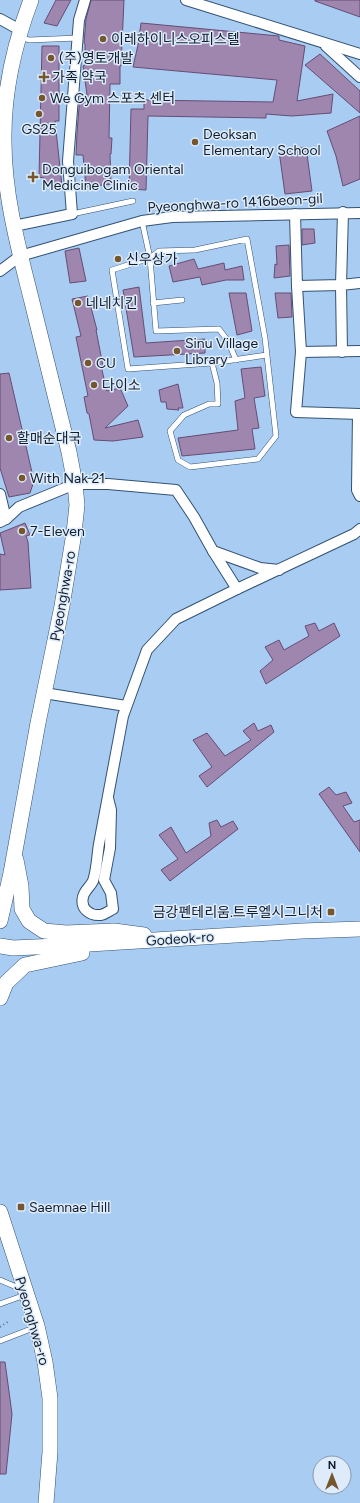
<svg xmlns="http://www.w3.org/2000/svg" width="360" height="1503" font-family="Figtree,'Noto Sans KR',sans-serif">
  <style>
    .building { fill: #9f86af; stroke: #654d73 }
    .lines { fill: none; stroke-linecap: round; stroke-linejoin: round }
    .lane-casing { stroke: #335273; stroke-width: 6 }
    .street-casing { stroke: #335273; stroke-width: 12 }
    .secondary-casing { stroke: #335273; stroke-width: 16 }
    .path { stroke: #586f8a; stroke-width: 2; stroke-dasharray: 1 3; stroke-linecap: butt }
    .lane { stroke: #fff; stroke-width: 5 }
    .street { stroke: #fff; stroke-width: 10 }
    .secondary { stroke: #fff; stroke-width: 15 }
    .poi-dot { fill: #76562c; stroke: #ddebfb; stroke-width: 1.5 }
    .labels { text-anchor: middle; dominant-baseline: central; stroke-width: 3; stroke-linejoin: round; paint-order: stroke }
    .poi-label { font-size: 14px; fill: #101d2c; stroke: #ddebfb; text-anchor: start }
    .street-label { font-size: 14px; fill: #101d2c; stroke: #ddebfb }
  </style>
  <rect width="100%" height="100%" fill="#a9ccf3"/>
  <g class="building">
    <path d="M56,0H71L57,26L44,23Z"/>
    <path d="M91,0H124L121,66H120V84H110L109,138H112L111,154H110L111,184L86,187L83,155H76L77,133L80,95H87L83,66L85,65V44L84,43L86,19Z"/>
    <path d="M315,0H360V17L315,1Z"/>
    <path d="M141,23L279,36V40L305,46L297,101L333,94L331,113L292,116L266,114V118L148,116L146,190L129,189L131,109H144V100L273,102L277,80L133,67L138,45Z"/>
    <path d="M42,46H59V121H55L62,186H44V178L39,177Z"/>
    <path d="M320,54L360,91V113L305,65Z"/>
    <path d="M360,116V179L343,186L336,156L327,131Z"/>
    <path d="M306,147L312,191L285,194L279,151Z"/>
    <path d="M302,229H314L315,243L302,245Z"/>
    <path d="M289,245L290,276L274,278L275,264L277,265L276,246Z"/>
    <path d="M79,248L86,281L70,283L65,251Z"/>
    <path d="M194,259L198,269L224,263L225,270L242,266L244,280H226L202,285L200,277L173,282L169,266Z"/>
    <path d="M139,287L146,343L205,339V353L134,357L123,290Z"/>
    <path d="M229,293H246L252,331L237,335Z"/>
    <path d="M275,293H291L292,317L278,318Z"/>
    <path d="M88,296L97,330H96L103,366H101L107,391L120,388L128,406L105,428L138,420L143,437L113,441L94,440L89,414L87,413L84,397L88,396L76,337L81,336L72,299Z"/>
    <path d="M261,367L265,396L254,398L259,428L252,429L255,449L182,456L178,438L238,430L235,401L245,398L241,369Z"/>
    <path d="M9,373L34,481L30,493L9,497L0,468V374Z"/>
    <path d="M178,384L183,408H178L179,410L167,409L166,402H161L159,390Z"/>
    <path d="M25,523L30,535L26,536L28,542L31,588L0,590V554L5,555L0,533Z"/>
    <path d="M315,623L319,631L334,623L340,636L266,684L260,671L273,660L265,647L279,640L284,650L309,636L305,626Z"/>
    <path d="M254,723L258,731L271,725L274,732L207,787L199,776L212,767L193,740L207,733L225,756L251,740L243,731Z"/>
    <path d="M329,787L336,795L346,792L352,803L343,806L354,822L360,820V852L319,794Z"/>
    <path d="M217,820L221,827L233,821L238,829L170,881L161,870L178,859L159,835L171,827L186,853L211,836L209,823Z"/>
    <path d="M0,1362H5L12,1414L6,1474H0Z"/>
  </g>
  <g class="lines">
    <g class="lane-casing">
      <g id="lane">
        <path d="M21,37L29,40L78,38"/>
        <path d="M72,214L133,201"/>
        <path d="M142,221L150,258L156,331L219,329L228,341L236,360"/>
        <path d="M153,303L182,300"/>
        <path d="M212,363L217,383L218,404H209L184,415L170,431L178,460L190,467L258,459L276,436L265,338L247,239L195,250L159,251L150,258L112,270L128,369L212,363L267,355"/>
        <path d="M0,1280L21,1289"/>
        <path d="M0,1304L25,1295"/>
        <path d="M0,1341L36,1327"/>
      </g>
    </g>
    <g class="street-casing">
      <g id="street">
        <path d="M186,0L360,54"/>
        <path d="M0,19L20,30"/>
        <path d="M326,46L360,77"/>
        <path d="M295,214L297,286L341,285L343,212"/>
        <path d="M14,226L72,214L68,161L79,20L85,0"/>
        <path d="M0,271L20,256L142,221L172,217L360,213"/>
        <path d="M297,286L301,352L360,351"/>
        <path d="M301,352L296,412L360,414"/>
        <path d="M342,352L341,285L360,283"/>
        <path d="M358,414L357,490L360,496"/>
        <path d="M0,494L6,519"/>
        <path d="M0,522L6,519L19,507L75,484H108L176,490L194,517L213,551L260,568L279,570"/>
        <path d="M213,551L237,589"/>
        <path d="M44,693L126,706"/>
        <path d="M108,798L111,810L110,848L104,880L111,893L113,909C109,911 105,914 101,915C90,916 80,909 83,897C84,891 90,887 93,881C97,869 97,856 99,844L123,716L147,650L176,619L237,589L354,534L360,529"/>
      </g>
    </g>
    <g class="secondary-casing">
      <g id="secondary">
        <path d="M16,860L21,886L22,909L29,921L44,931L66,933L114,931L144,935"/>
        <path d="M0,921L11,873L38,723L62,606L74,533L77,505L75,484L69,452C57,402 44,352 32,302C19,250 4,196 4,142C3,93 14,45 31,0"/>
        <path d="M0,946L13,948L57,946L302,931L360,929"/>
        <path d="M0,998L6,983L25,965L82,953"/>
        <path d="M0,1212L37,1326L45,1362L50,1398V1452L46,1503"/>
      </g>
    </g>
    <path class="path" d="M0,1327L9,1321"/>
    <use href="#lane" class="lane"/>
    <use href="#street" class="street"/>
    <use href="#secondary" class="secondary"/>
  </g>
  <g class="poi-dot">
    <circle cx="103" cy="39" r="4"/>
    <circle cx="51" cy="58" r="4"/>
    <path d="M42 71h4v4h4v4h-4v4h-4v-4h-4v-4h4z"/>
    <circle cx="42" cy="98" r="4"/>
    <circle cx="39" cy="114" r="4"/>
    <circle cx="195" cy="142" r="4"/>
    <path d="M31 171h4v4h4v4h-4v4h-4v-4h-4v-4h4z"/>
    <circle cx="118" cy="259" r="4"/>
    <circle cx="78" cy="303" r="4"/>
    <circle cx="177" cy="351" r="4"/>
    <circle cx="88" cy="363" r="4"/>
    <circle cx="94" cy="385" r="4"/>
    <circle cx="9" cy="438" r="4"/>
    <circle cx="22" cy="478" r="4"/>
    <circle cx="22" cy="531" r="4"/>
    <rect x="327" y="908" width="8" height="8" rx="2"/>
    <rect x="17" y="1203" width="8" height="8" rx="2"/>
  </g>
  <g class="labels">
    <g class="poi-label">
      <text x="111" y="39">이레하이니스오피스텔</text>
      <text x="59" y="58">(주)영토개발</text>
      <text x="52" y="77">가족 약국</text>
      <text x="50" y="98">We Gym 스포츠 센터</text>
      <text x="39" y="129" text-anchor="middle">GS25</text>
      <text x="203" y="134">Deoksan<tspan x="203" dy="16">Elementary School</tspan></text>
      <text x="42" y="169">Donguibogam Oriental<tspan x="42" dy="16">Medicine Clinic</tspan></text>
      <text x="126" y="259">신우상가</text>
      <text x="86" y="303">네네치킨</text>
      <text x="185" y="343">Sinu Village<tspan x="185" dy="16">Library</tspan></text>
      <text x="96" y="363">CU</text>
      <text x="102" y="385">다이소</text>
      <text x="17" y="438">할매순대국</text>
      <text x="30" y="478">With Nak 21</text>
      <text x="30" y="531">7-Eleven</text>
      <text x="323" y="912" text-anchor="end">금강펜테리움.트루엘시그니처</text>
      <text x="29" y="1207">Saemnae Hill</text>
    </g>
    <g class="street-label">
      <text transform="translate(235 203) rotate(-3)">Pyeonghwa-ro 1416beon-gil</text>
      <text transform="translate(63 596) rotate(-80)">Pyeonghwa-ro</text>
      <text transform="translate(180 939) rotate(-4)">Godeok-ro</text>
      <text transform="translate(32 1321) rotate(74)">Pyeonghwa-ro</text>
    </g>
  </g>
  <g transform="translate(332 1475)"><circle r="19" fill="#ddebfb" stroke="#8b99a8"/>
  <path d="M0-3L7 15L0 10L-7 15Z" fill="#76562c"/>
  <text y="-6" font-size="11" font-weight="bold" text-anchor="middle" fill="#101d2c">N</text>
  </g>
</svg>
